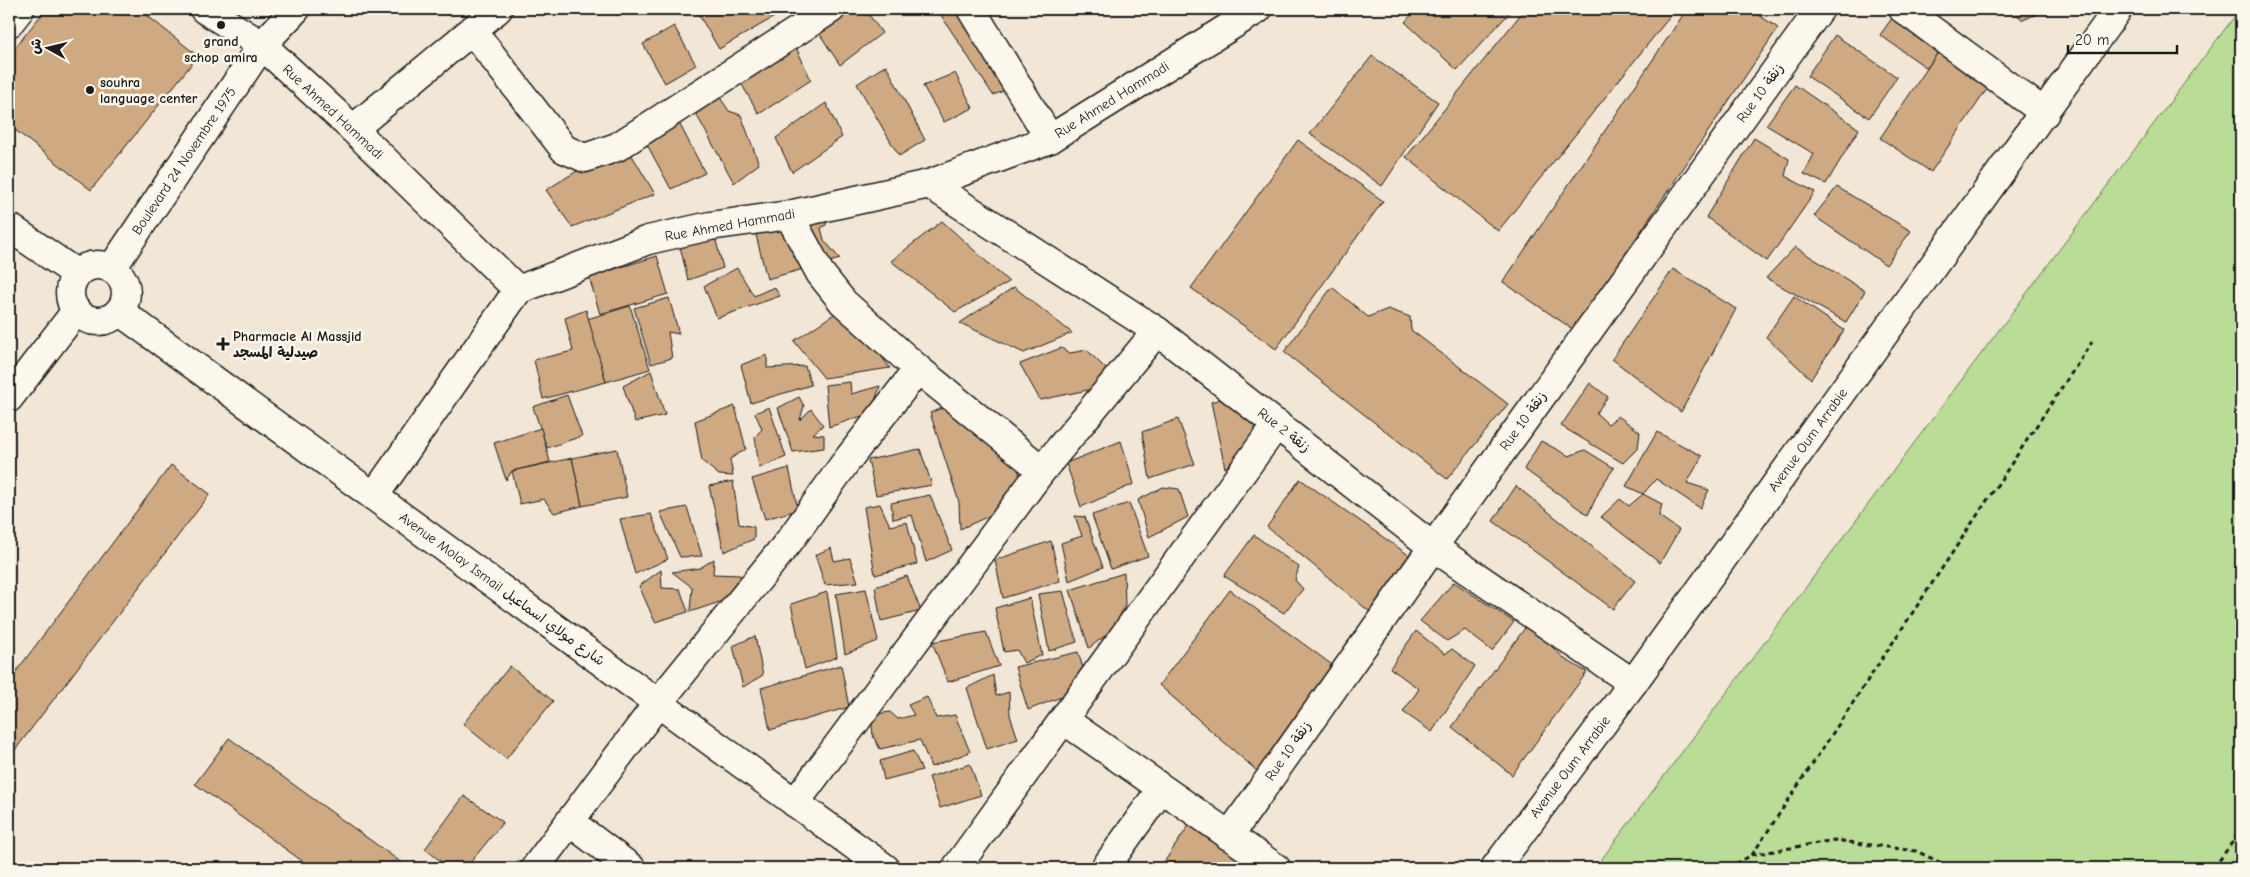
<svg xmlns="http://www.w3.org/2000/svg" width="2250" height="877" font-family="'Comic Neue','Playpen Sans Arabic',sans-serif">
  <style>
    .green { fill: #b9dc96; stroke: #6a7c59 }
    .building { fill: #cfa981; stroke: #1c1c1c }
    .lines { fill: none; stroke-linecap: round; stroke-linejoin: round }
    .street-casing { stroke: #1c1c1c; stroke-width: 31 }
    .secondary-casing { stroke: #1c1c1c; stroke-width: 31 }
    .path { stroke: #1c1c1c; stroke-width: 3; stroke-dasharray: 5 4; stroke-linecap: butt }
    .street { stroke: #fbf7ec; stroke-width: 28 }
    .secondary { stroke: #fbf7ec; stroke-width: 28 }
    .poi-dot { fill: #1c1c1c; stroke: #fbf7ec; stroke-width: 2 }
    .labels { text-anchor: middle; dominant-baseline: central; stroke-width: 5; stroke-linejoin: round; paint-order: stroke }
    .poi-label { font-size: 14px; font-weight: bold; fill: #1c1c1c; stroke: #fbf7ec; text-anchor: start }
    .street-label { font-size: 14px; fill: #1c1c1c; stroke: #fbf7ec }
  </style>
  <rect width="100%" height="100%" fill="#f2e7d7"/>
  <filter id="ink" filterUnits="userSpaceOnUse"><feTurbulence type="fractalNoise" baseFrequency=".02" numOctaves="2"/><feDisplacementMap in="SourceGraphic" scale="10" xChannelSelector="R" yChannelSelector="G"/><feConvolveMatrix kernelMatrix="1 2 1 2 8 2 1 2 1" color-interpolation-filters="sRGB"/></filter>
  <g filter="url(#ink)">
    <path class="green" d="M2240,9H2241V868H1595Z"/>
    <g class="building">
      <path d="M46,9H139L198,56L91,190L9,125V55Z"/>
      <path d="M699,9H772L776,16L719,49L696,10Z"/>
      <path d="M847,9H865L882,33L840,65L817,30Z"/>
      <path d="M937,9H961L1009,89L993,95Z"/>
      <path d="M1417,9H1513L1457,70L1405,22Z"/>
      <path d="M1525,9H1676L1498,231L1406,157Z"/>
      <path d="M1687,9H1750L1778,28L1574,330L1503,282Z"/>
      <path d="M2010,9H2045L2046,10L2023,20Z"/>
      <path d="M1895,14L1943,45L1927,68L1880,35Z"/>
      <path d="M674,26L696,65L665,83L643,44Z"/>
      <path d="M1835,35L1897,77L1869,118L1807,76Z"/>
      <path d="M795,45L811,80L759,114L738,78Z"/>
      <path d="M1943,45L1993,80L1931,172L1880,138Z"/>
      <path d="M1372,56L1438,102L1382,186L1310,134Z"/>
      <path d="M886,65L925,140L899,156L857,84Z"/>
      <path d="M955,73L973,108L944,122L923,86Z"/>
      <path d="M1795,85L1859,129L1826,184L1804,174L1814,154L1766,125Z"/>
      <path d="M717,93L729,111L741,115L759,164L734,183L695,112Z"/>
      <path d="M826,103L842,137L792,172L776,138Z"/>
      <path d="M678,121L705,173L671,189L644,139Z"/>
      <path d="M1754,138L1789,159L1785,176L1815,192L1767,261L1706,217Z"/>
      <path d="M1298,140L1383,201L1276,349L1191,288Z"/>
      <path d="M624,142L655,194L572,227L546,190Z"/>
      <path d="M1837,187L1911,231L1886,265L1814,216Z"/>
      <path d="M750,211L828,213L826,225L821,228L824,240L840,259L767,279Z"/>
      <path d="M942,221L1009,282L955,312L891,261Z"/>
      <path d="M715,237L723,268L688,280L680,246Z"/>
      <path d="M1795,247L1865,291L1846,322L1766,278Z"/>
      <path d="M657,256L668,294L600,314L589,277Z"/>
      <path d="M737,268L754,296L774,287L780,296L717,318L704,286Z"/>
      <path d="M1673,269L1736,309L1681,412L1612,359Z"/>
      <path d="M1014,287L1072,333L1024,353L960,323Z"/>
      <path d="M1332,287L1368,317L1388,309L1410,317L1411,330L1508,404L1447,479L1284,352Z"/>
      <path d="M1794,296L1844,330L1811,379L1766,337Z"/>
      <path d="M669,298L679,334L668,332L672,358L651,364L634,308Z"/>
      <path d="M630,306L650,369L606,382L587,319Z"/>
      <path d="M586,310L606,382L543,399L534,360L573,351L565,318Z"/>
      <path d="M840,310L865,334L890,368L824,378L794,341Z"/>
      <path d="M1061,348L1070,353L1087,350L1106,369L1097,388L1040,400L1020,364Z"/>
      <path d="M767,355V368L805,366L811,385L751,403L741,365Z"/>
      <path d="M651,371L665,415L635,422L623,386Z"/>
      <path d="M850,382L851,394L880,386L871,413L829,427L825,385Z"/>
      <path d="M1590,383L1608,397L1596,413L1608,424L1618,416L1640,432L1638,448L1623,463L1561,426Z"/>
      <path d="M1250,390L1282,414L1225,468L1211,402Z"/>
      <path d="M567,395L582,436L547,448L533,407Z"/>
      <path d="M799,397L804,406L800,420L811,409L823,425L813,434L824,435V448L793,452L778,408Z"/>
      <path d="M951,404L1012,454L1023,483L998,512L960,529L959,502L930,413Z"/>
      <path d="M735,406L746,449L730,459L733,476L719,475L702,461L695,421Z"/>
      <path d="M769,407L786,457L759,468L755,437L762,429L755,413Z"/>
      <path d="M1178,419L1195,464L1150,479L1142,432Z"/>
      <path d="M541,428L550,462L512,471L506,480L494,443Z"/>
      <path d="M1657,432L1702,456L1687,483L1709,490L1700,508L1656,479L1643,494L1626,486Z"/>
      <path d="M1121,441L1134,484L1081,507L1066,463Z"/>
      <path d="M1541,441L1569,456L1585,450L1614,468L1601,487L1588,515L1524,469Z"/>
      <path d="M617,449L627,497L582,506L572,458Z"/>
      <path d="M920,449L932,485L876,495L868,460Z"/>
      <path d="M572,458L582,506L554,513L544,499L520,504L512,471Z"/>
      <path d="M171,465L210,494L9,758V681Z"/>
      <path d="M789,468L798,510L765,519L752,479Z"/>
      <path d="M1300,479L1410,556L1370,612L1267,527Z"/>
      <path d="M733,481L739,524L754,527V539L724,552L709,486Z"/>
      <path d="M1516,486L1635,581L1613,609L1493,521Z"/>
      <path d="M1163,487L1179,489L1188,517L1149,537L1138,500Z"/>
      <path d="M1643,494L1662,504L1659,516L1679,530L1660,563L1601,517L1620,499L1629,506Z"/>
      <path d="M930,495L952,550L926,562L912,515L893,519L891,503Z"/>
      <path d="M1129,503L1148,556L1111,569L1092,515Z"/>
      <path d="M880,504L890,526L907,522L917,564L875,575L864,507Z"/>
      <path d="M687,507L702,556L680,557L660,512Z"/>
      <path d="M651,514L668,559L635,574L620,519Z"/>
      <path d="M1075,516L1085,517L1103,567L1069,581L1061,543L1082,536Z"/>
      <path d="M1254,535L1299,567L1295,580L1303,589L1284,613L1224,576Z"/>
      <path d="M1051,541L1060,581L1003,598L995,560Z"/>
      <path d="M831,548L834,561L850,558L858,582L825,585L815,555Z"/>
      <path d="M714,559L713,574L740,575L743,594L690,612L692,587L672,572L700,568Z"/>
      <path d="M661,570L662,588L680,589L688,612L655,622L639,586Z"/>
      <path d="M1124,573L1125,605L1114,629L1089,648L1070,590Z"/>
      <path d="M907,576L921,611L881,621L875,587Z"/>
      <path d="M1454,582L1514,622L1492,651L1465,630L1447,641L1420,621Z"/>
      <path d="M866,589L878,641L845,654L836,594Z"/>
      <path d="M1230,590L1335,667L1257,771L1159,685Z"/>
      <path d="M1063,591L1077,642L1049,651L1038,594Z"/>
      <path d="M827,592L837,657L805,669L791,604Z"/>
      <path d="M1030,598L1042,655L1024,663L1017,650L1004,652L995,608Z"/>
      <path d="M1528,624L1566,660L1587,672L1512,775L1452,727Z"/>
      <path d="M1416,631L1445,654L1452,649L1475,666L1432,732L1403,712L1419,689L1390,668Z"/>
      <path d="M986,632L999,666L948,682L932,642Z"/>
      <path d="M755,636L763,675L743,687L733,646Z"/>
      <path d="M1078,652L1085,674L1066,695L1028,710L1015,667Z"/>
      <path d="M841,665L849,707L770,730L761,688Z"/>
      <path d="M510,666L553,701L506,759L463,724Z"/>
      <path d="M993,675L996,696L1009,692L1010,715L1018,739L987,749L967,688Z"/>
      <path d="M927,697L936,718L955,715L970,752L931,767L920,740L880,749L873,736L871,715L890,712L898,719L914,715L908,705Z"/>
      <path d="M229,738L409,868H312L195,784Z"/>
      <path d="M913,751L922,770L884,780L880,761Z"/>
      <path d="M970,764L981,795L940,808L929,777Z"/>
      <path d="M464,796L503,822L466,868H450L425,849Z"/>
      <path d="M1194,818L1251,857L1243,868H1160Z"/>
    </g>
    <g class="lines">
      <g class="street-casing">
        <g id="street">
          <path d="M204,9L262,45L353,129L518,290L648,240L710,226L789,215L929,184L1050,139L1258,9"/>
          <path d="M971,9L1050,139"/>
          <path d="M1903,9L2045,113"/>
          <path d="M9,23L20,9"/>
          <path d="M472,30L564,149L585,158L617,147L831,9"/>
          <path d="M353,129L498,9"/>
          <path d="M929,184L1157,331L1433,547L1633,683"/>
          <path d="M789,215L820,273L843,302L918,369L1042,470"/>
          <path d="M112,268L262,45L296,9"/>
          <path d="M9,398L76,311"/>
          <path d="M374,496L518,290"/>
          <path d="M1064,720L1276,868"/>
          <path d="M795,803L1042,470L1157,331"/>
          <path d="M570,822L631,868"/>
          <path d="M1229,836L1433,547L1820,9"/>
          <path d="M535,868L658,703L790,540L845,463L918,369"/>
          <path d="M956,868L1277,424"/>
          <path d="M1105,868L1161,789"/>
        </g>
      </g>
      <g class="secondary-casing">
        <g id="secondary">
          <path d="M9,227L77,274"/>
          <circle cx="98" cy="293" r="28"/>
          <path d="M119,311L885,868"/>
          <path d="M1495,868L1633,683L2118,9"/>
        </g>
      </g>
      <g class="path">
        <path d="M1752,855L2092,342"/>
        <path d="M1728,868L1752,855L1834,840L1916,851L1952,868"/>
        <path d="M2214,868L2241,830"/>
      </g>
      <use href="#street" class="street"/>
      <use href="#secondary" class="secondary"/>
    </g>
  </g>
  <g class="poi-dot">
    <circle cx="221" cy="25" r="5"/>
    <circle cx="90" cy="90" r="5"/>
    <path d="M220.5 336.5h5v5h5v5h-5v5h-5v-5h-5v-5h5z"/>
  </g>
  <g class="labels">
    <g class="poi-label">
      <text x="221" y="41" text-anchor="middle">grand<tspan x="221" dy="16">schop amira</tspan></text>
      <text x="100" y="82">souhra<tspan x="100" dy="16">language center</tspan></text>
      <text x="233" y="336">Pharmacie Al Massjid<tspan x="233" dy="16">صيدلية المسجد</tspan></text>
    </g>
    <g class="street-label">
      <text transform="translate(1760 93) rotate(-54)">Rue 10 زنقة</text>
      <text transform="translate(1112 100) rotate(-32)">Rue Ahmed Hammadi</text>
      <text transform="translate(333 112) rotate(43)">Rue Ahmed Hammadi</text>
      <text transform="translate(184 161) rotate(-56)">Boulevard 24 Novembre 1975</text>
      <text transform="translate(730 225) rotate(-10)">Rue Ahmed Hammadi</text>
      <text transform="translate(1523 421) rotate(-54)">Rue 10 زنقة</text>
      <text transform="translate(1284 430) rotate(38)">Rue 2 زنقة</text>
      <text transform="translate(1808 440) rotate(-54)">Avenue Oum Arrabie</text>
      <text transform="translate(502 589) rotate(36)">Avenue Molay Ismail شارع مولاي اسماعيل</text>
      <text transform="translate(1288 751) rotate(-55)">Rue 10 زنقة</text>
      <text transform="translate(1570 767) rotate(-53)">Avenue Oum Arrabie</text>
    </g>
  </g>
  <rect width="2250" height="877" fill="none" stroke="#fbf7ec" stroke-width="30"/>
  <rect x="15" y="15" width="2220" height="847" fill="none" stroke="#1c1c1c" stroke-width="2" filter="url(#ink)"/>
  <g transform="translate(48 48) rotate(278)" stroke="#fbf7ec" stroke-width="4" paint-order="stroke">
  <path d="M0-4L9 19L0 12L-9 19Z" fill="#1c1c1c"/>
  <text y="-8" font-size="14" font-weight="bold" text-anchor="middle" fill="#1c1c1c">ش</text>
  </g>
  <path d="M2068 45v8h109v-8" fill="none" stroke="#1c1c1c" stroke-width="2.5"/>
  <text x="2075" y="45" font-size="15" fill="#1c1c1c" stroke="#fbf7ec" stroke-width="4" paint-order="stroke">20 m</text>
</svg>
